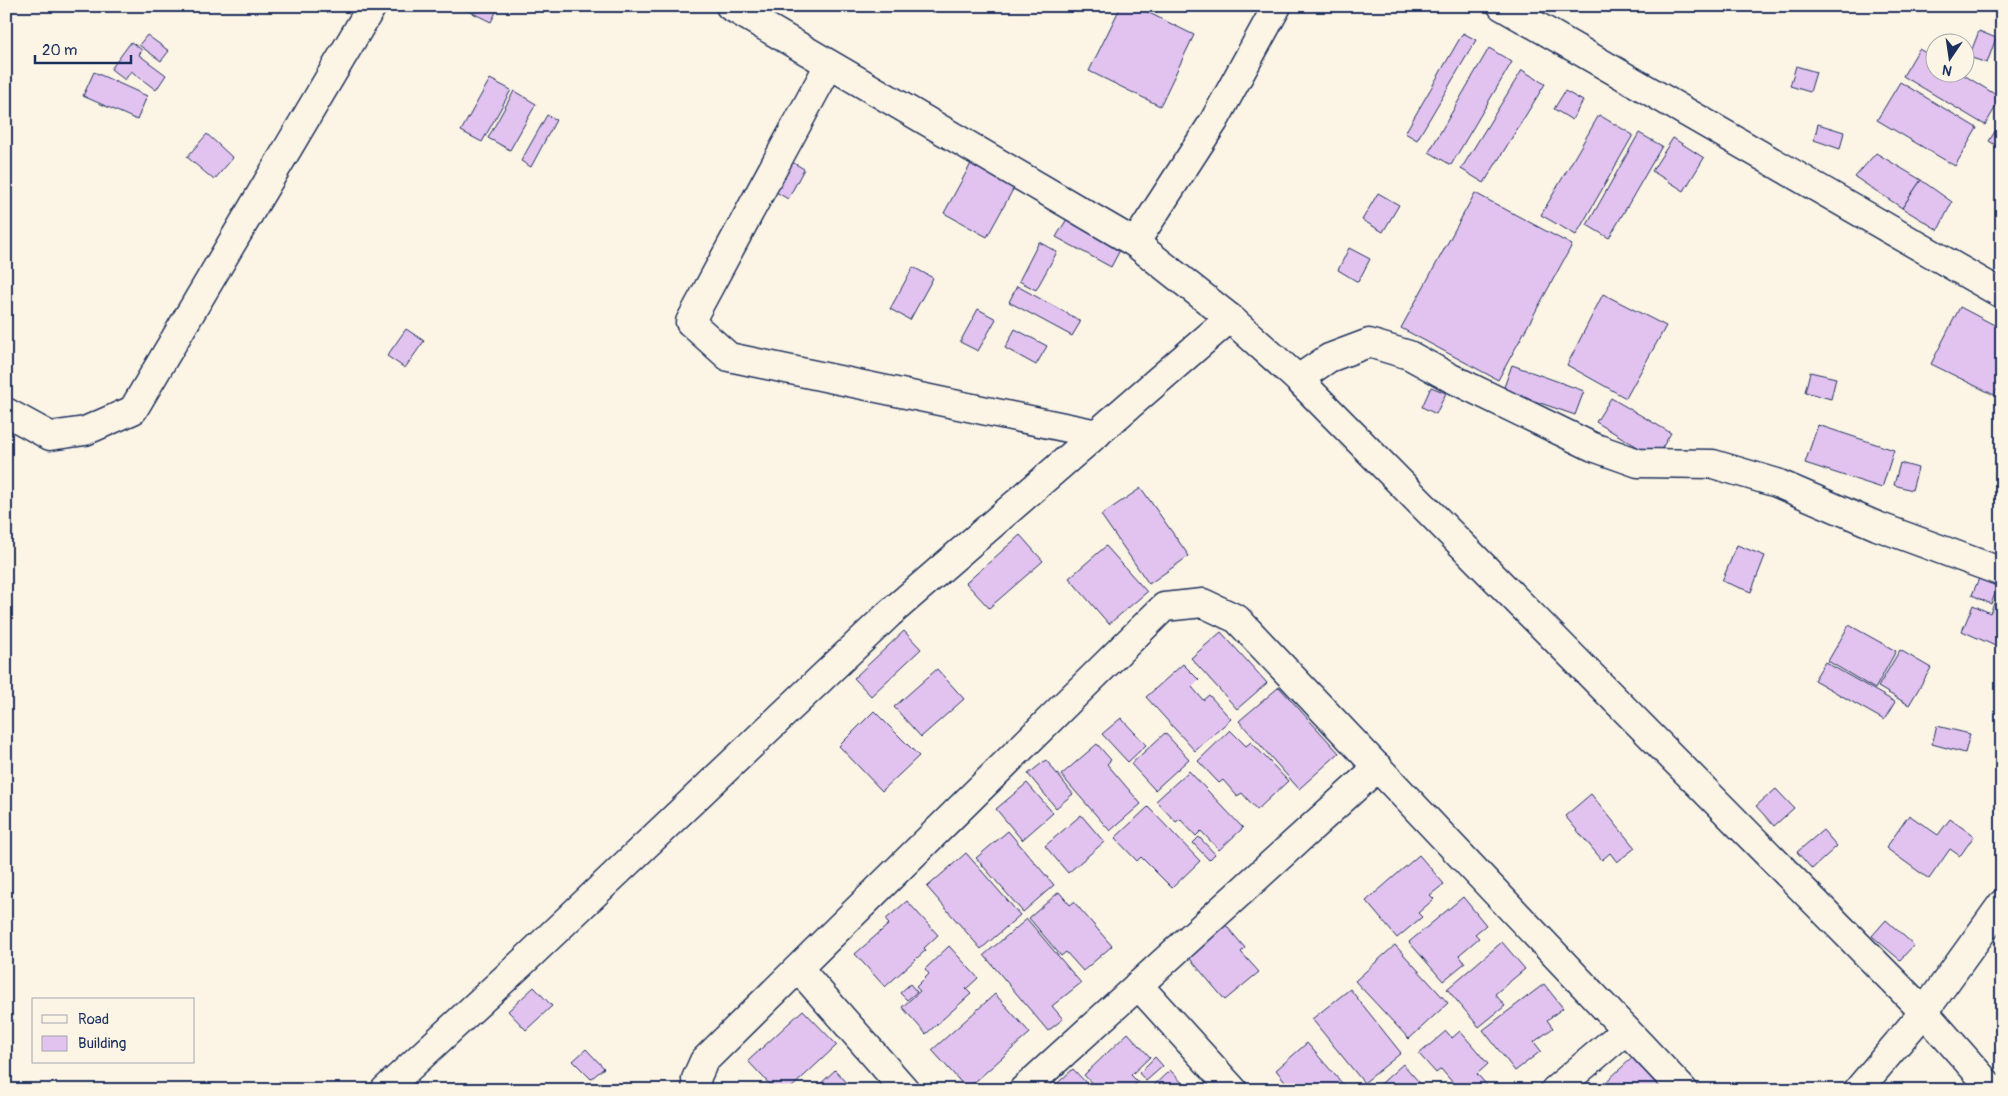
<svg xmlns="http://www.w3.org/2000/svg" width="2008" height="1096" font-family="Pangolin,sans-serif">
  <style>
    .building { fill: #e2c3f0; stroke: #1b2f5e }
    .lines { fill: none; stroke-linecap: round; stroke-linejoin: round }
    .minor-casing { stroke: #1b2f5e; stroke-width: 31 }
    .minor { stroke: #fcf5e5; stroke-width: 28 }
  </style>
  <rect width="100%" height="100%" fill="#fcf5e5"/>
  <filter id="ink" filterUnits="userSpaceOnUse"><feTurbulence type="fractalNoise" baseFrequency=".02" numOctaves="2"/><feDisplacementMap in="SourceGraphic" scale="10" xChannelSelector="R" yChannelSelector="G"/><feConvolveMatrix kernelMatrix="1 2 1 2 8 2 1 2 1" color-interpolation-filters="sRGB"/></filter>
  <g filter="url(#ink)">
    <g class="building">
      <path d="M458,6H499L491,22Z"/>
      <path d="M1121,6H1135L1194,35L1160,106L1089,71Z"/>
      <path d="M1979,31L1996,38L1987,63L1969,57Z"/>
      <path d="M1463,33L1476,40L1417,140L1405,133Z"/>
      <path d="M147,35L169,51L161,61L139,45Z"/>
      <path d="M131,42L142,50L139,55L166,75L156,90L131,71L125,80L111,69Z"/>
      <path d="M1489,48L1512,62L1451,165L1429,152Z"/>
      <path d="M1919,49L1936,59V72H1959L2001,98L1985,125L1903,76Z"/>
      <path d="M1796,66L1816,72L1810,92L1790,86Z"/>
      <path d="M1522,70L1545,84L1484,183L1461,169Z"/>
      <path d="M94,72L147,96L137,120L83,96Z"/>
      <path d="M490,79L511,90L482,142L461,131Z"/>
      <path d="M1900,82L1977,128L1955,166L1877,120Z"/>
      <path d="M514,91L536,104L510,150L488,138Z"/>
      <path d="M1565,91L1583,101L1572,120L1554,109Z"/>
      <path d="M547,115L556,120L531,167L521,161Z"/>
      <path d="M1599,115L1633,135L1576,235L1541,215Z"/>
      <path d="M2002,120V149L1989,141Z"/>
      <path d="M1818,124L1844,132L1840,149L1814,140Z"/>
      <path d="M1639,133L1662,146L1609,238L1587,225Z"/>
      <path d="M207,134L233,158L214,180L187,157Z"/>
      <path d="M1673,138L1704,158L1684,191L1652,171Z"/>
      <path d="M1876,153L1921,180L1902,208L1855,177Z"/>
      <path d="M787,159L804,169L788,199L771,189Z"/>
      <path d="M973,160L1016,184L987,237L944,213Z"/>
      <path d="M1921,180L1952,202L1938,230L1902,208Z"/>
      <path d="M1378,193L1399,205L1383,232L1362,220Z"/>
      <path d="M1475,193L1572,245L1498,380L1401,328Z"/>
      <path d="M1067,219L1121,248L1111,267L1056,237Z"/>
      <path d="M1039,242L1057,252L1036,290L1019,281Z"/>
      <path d="M1349,248L1370,259L1358,282L1338,270Z"/>
      <path d="M913,267L933,278L910,320L890,309Z"/>
      <path d="M1017,286L1081,321L1072,336L1009,302Z"/>
      <path d="M1603,294L1666,326L1626,398L1567,365Z"/>
      <path d="M1960,307L2002,329V381L1994,395L1931,364Z"/>
      <path d="M978,309L996,319L978,351L960,342Z"/>
      <path d="M406,329L424,341L405,368L387,356Z"/>
      <path d="M1015,329L1047,346L1036,365L1005,348Z"/>
      <path d="M1512,365L1584,391L1575,415L1503,390Z"/>
      <path d="M1810,372L1836,378L1831,399L1805,392Z"/>
      <path d="M1431,387L1446,393L1436,414L1422,407Z"/>
      <path d="M1611,398L1671,433L1656,458L1596,422Z"/>
      <path d="M1818,425L1894,450L1882,488L1805,463Z"/>
      <path d="M1900,463L1918,468L1912,490L1894,485Z"/>
      <path d="M1141,488L1189,556L1149,584L1101,515Z"/>
      <path d="M1020,535L1043,561L989,608L966,583Z"/>
      <path d="M1737,545L1765,556L1751,592L1722,581Z"/>
      <path d="M1106,546L1147,592L1109,624L1069,578Z"/>
      <path d="M1980,576L1999,584L1991,604L1972,595Z"/>
      <path d="M2001,587L2002,588V649L1962,631L1973,605L1990,613Z"/>
      <path d="M1849,625L1896,651L1875,689L1828,661Z"/>
      <path d="M904,631L921,649L871,696L854,678Z"/>
      <path d="M1221,632L1267,683L1237,709L1191,658Z"/>
      <path d="M1900,650L1931,668L1909,705L1878,687Z"/>
      <path d="M1825,662L1895,702L1884,720L1814,680Z"/>
      <path d="M1183,664L1199,680L1192,687L1203,700L1209,695L1231,719L1195,751L1146,697Z"/>
      <path d="M937,669L964,699L921,737L894,707Z"/>
      <path d="M1279,687L1339,753L1299,789L1239,721Z"/>
      <path d="M874,711L919,756L882,791L839,746Z"/>
      <path d="M1121,718L1146,745L1128,762L1102,734Z"/>
      <path d="M1937,726L1970,734L1965,753L1932,744Z"/>
      <path d="M1230,730L1246,746L1251,742L1288,781L1257,810L1242,793L1237,796L1223,780L1219,783L1198,761Z"/>
      <path d="M1165,733L1189,759L1155,790L1131,764Z"/>
      <path d="M1097,744L1111,760L1107,764L1141,804L1110,831L1061,775Z"/>
      <path d="M1046,760L1073,794L1056,808L1028,774Z"/>
      <path d="M1189,771L1243,828L1219,850L1201,831L1196,836L1180,819L1176,822L1156,801Z"/>
      <path d="M1027,783L1053,813L1022,840L996,809Z"/>
      <path d="M1776,789L1794,808L1774,826L1756,806Z"/>
      <path d="M1591,794L1635,848L1617,862L1610,853L1602,860L1565,816Z"/>
      <path d="M1148,807L1200,861L1172,888L1141,857L1137,861L1115,838Z"/>
      <path d="M1081,815L1104,842L1068,873L1045,846Z"/>
      <path d="M1909,815L1938,835L1950,819L1974,836L1960,856L1950,849L1929,879L1886,848Z"/>
      <path d="M1823,830L1837,846L1812,869L1797,852Z"/>
      <path d="M1008,831L1054,885L1023,912L976,858Z"/>
      <path d="M1199,837L1215,854L1209,860L1193,843Z"/>
      <path d="M966,853L1020,915L981,949L927,887Z"/>
      <path d="M1419,855L1444,884L1430,895L1434,899L1418,913L1422,917L1397,938L1366,901Z"/>
      <path d="M1059,892L1070,905L1074,902L1112,946L1083,971L1066,952L1061,956L1029,918Z"/>
      <path d="M1463,897L1486,925L1475,934L1479,938L1459,955L1465,963L1443,981L1409,942Z"/>
      <path d="M907,901L938,935L924,948L926,950L885,987L855,954L889,924L885,920Z"/>
      <path d="M1027,919L1081,983L1052,1006L1063,1019L1048,1031L984,955Z"/>
      <path d="M1886,920L1914,945L1900,960L1872,936Z"/>
      <path d="M1224,923L1245,948L1241,952L1259,972L1225,1000L1186,954Z"/>
      <path d="M1502,942L1525,969L1495,994L1505,1006L1479,1027L1447,989Z"/>
      <path d="M1395,945L1448,1003L1409,1039L1355,981Z"/>
      <path d="M949,946L978,978L966,989L971,994L926,1034L902,1007L920,991L916,987L929,974L925,969Z"/>
      <path d="M910,984L917,992L907,1000L900,993Z"/>
      <path d="M1544,984L1563,1008L1547,1020L1553,1028L1534,1042L1541,1051L1515,1071L1483,1030Z"/>
      <path d="M534,987L552,1006L526,1030L508,1011Z"/>
      <path d="M1350,989L1401,1053L1364,1083L1312,1019Z"/>
      <path d="M995,994L1030,1033L967,1089L932,1050Z"/>
      <path d="M803,1010L837,1045L789,1090H775L748,1061Z"/>
      <path d="M1446,1031L1452,1038L1460,1031L1488,1064L1477,1074L1487,1085L1481,1090H1459L1441,1069L1436,1073L1419,1054Z"/>
      <path d="M1128,1033L1150,1057L1131,1075L1138,1082L1129,1090H1098L1084,1075Z"/>
      <path d="M1307,1043L1348,1090H1292L1276,1070Z"/>
      <path d="M586,1049L604,1068L591,1079L573,1061Z"/>
      <path d="M1155,1057L1163,1066L1146,1081L1139,1073Z"/>
      <path d="M1632,1058L1662,1090H1597Z"/>
      <path d="M1403,1064L1426,1090H1374Z"/>
      <path d="M1073,1069L1093,1090H1050Z"/>
      <path d="M835,1070L854,1090H814Z"/>
      <path d="M1170,1070L1189,1090H1149Z"/>
    </g>
    <g class="lines">
      <g class="minor-casing">
        <g id="minor">
          <path d="M730,6L1135,243L1230,318L1298,379L1924,1012L1993,1090"/>
          <path d="M1502,6L2002,294"/>
          <path d="M829,65L690,322L729,357L1097,434"/>
          <path d="M1135,243L1214,121L1277,6"/>
          <path d="M1298,379L1329,358L1369,343L1409,355L1451,378L1593,447L1638,463L1713,464L1777,483L1877,526L2002,572"/>
          <path d="M6,412L50,436L85,431L133,410L372,6"/>
          <path d="M799,969L905,1090"/>
          <path d="M1138,985L1233,1090"/>
          <path d="M385,1090L526,959L889,614L1230,318"/>
          <path d="M697,1090L696,1079L704,1061L1164,607L1203,603L1237,619L1683,1090"/>
          <path d="M1023,1090L1378,767"/>
          <path d="M1555,1090L1626,1030"/>
          <path d="M1858,1090L1924,1012L2002,904"/>
        </g>
      </g>
      <use href="#minor" class="minor"/>
    </g>
  </g>
  <rect width="2008" height="1096" fill="none" stroke="#fcf5e5" stroke-width="25"/>
  <rect x="12" y="12" width="1983" height="1071" fill="none" stroke="#1b2f5e" stroke-width="2" filter="url(#ink)"/>
  <rect x="32" y="998" width="162" height="65" fill="#fcf5e5" stroke="#a2a6af"/>
  <rect x="42" y="1015" width="25" height="8" fill="#fcf5e5" stroke="#a2a6af"/>
  <text x="78" y="1024" font-size="15" fill="#1b2f5e">Road</text>
  <rect x="42" y="1036" width="25" height="15" fill="#e2c3f0" stroke="#a2a6af"/>
  <text x="78" y="1048" font-size="15" fill="#1b2f5e">Building</text>
  <g transform="translate(1950 58) rotate(193)"><circle r="24" fill="#fcf5e5" stroke="#a2a6af"/>
  <path d="M0-4L9 19L0 12L-9 19Z" fill="#1b2f5e"/>
  <text y="-8" font-size="14" font-weight="bold" text-anchor="middle" fill="#1b2f5e">N</text>
  </g>
  <path d="M35 55v8h96v-8" fill="none" stroke="#1b2f5e" stroke-width="2.5"/>
  <text x="42" y="55" font-size="15" fill="#1b2f5e" stroke="#fcf5e5" stroke-width="4" paint-order="stroke">20 m</text>
</svg>
